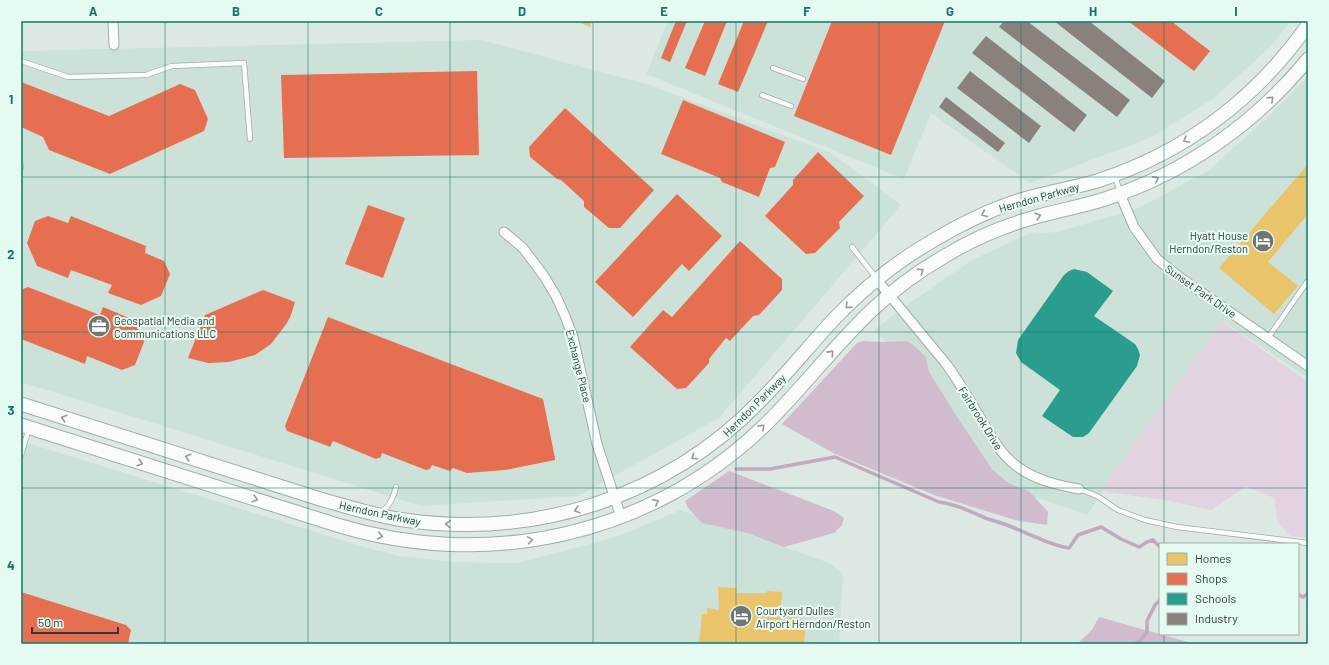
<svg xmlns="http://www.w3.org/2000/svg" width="1329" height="665" font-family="Barlow,sans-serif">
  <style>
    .built { fill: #cce2d8 }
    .green { fill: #e3d2e0 }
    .forest { fill: #d1bcce }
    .homes { fill: #e9c46a }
    .shops { fill: #e76f51 }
    .schools { fill: #2a9d8f }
    .industry { fill: #8a817c }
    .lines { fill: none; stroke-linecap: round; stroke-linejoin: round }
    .stream { stroke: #c5a7bf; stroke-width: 3.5 }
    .service-casing { stroke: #a2aca7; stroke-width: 6 }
    .minor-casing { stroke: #a2aca7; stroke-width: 11 }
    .secondary-casing { stroke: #a2aca7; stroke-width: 15 }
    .service { stroke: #fafcfb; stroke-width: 4.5 }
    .minor { stroke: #fafcfb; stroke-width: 9 }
    .secondary { stroke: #fafcfb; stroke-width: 13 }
    .oneway { stroke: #969b99 }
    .grid { fill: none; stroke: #0f766e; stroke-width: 1; stroke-opacity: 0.55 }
    .labels { text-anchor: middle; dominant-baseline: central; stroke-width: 4; stroke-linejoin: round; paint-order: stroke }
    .street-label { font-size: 11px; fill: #323a37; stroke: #e5faf1 }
    .poi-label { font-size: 11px; fill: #323a37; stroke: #e5faf1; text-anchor: start }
    .neatline { fill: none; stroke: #0f766e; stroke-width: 1.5 }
    .grid-label { font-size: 13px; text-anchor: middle; font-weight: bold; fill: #0f766e }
  </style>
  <rect width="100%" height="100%" fill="#dce8e2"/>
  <g class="built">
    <path d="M668,21H1291L1270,47L1214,98L1152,137L1030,183L931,113L904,179L646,74Z"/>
    <path d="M482,40L650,85L831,153L901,205L719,418L578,496L421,506L21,382V51Z"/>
    <path d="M1308,77V378L1223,321L1087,515L989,481L923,378L874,330L911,302L972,260L1028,234L1057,232L1139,208L1209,170L1269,116Z"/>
    <path d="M21,441L361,546L399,556L453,562L517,563L616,537L681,510L829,563L843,574L839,644H21Z"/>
  </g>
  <path class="green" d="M1222,321L1308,382V538L1290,536L1278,523L1274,498L1246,486L1211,510L1165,500L1100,491Z"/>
  <g class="forest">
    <path d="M863,341L880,342L906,341L912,344L926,357L929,372L961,423L992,469L1008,483L1030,492L1048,512L1047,525L1015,520L934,495L833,453L782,424L857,343Z"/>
    <path d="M729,471L834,511L844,518L842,525L834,533L784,547L747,533L702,523L688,508L685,501Z"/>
    <path d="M1099,617L1188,642L1193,644H1077L1092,630Z"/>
  </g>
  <g class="homes">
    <path d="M575,21H592L590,27Z"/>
    <path d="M1308,164V214L1268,262L1298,286L1274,314L1219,268Z"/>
    <path d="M718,587L737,588L736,593H767V591L782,592L780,619L783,621L784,613L797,614V618L806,621L804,644H699L702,614H707V608L719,610Z"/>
  </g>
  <g class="shops">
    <path d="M676,21H687L670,62L661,58Z"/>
    <path d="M705,21H727L705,76L685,68Z"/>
    <path d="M744,21H768L738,92L718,84Z"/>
    <path d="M832,21H945L891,155L794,116Z"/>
    <path d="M1128,21H1171L1210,51L1194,71Z"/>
    <path d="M477,71L479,155L284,158L281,75Z"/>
    <path d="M21,82L109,116L180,84L195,90L208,119L204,131L110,174L49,150L43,137L21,127Z"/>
    <path d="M683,100L785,142L775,167L770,168L759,197L722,182L720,178L661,154Z"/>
    <path d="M565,108L654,190L620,228H609L584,207V201L561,180L557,179L530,157L529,147Z"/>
    <path d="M818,152L864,196L839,222L840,228L815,253L806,254L765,216L793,185V180Z"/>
    <path d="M677,194L722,236L689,271L682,264L633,317L595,282Z"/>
    <path d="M368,205L405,218L383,278L345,264Z"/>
    <path d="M48,216L68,223L71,216L146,246L145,253L164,261L170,274L161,296L141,305L108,293L112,285L71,270L68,278L37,266L27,243L35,221Z"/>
    <path d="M740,241L782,279V290L759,315L753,316L730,341L726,338L709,359V363L686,388L677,389L630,347L663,310L672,317Z"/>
    <path d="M28,287L100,315L103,307L134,320L144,342L135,365L122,370L87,356L85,364L21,339V290Z"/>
    <path d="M263,290L295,302L291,315L287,323L271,344L255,355L229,362L208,363L188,358L205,315Z"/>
    <path d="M328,317L543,399L555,458V460L505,470L467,473L453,468L450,471L432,465L430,469L426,470L382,453L381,457L376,459L333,441L330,447L328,446L287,431L285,426Z"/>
    <path d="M21,592L126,625L131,630L128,644H21Z"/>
  </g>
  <path class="schools" d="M1074,269L1087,272L1113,291L1094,316L1135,344L1138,349L1140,355L1137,366L1089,433L1083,437H1073L1042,416L1060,390L1021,362L1016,353L1018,340L1064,275L1069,271Z"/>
  <g class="industry">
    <path d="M1004,21H1027L1130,100L1117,117L999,27Z"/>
    <path d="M1054,21H1089L1165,81L1152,98Z"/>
    <path d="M986,36L1087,115L1074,132L972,53Z"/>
    <path d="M970,71L1041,126L1029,143L957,88Z"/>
    <path d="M946,97L1005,143L998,152L939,107Z"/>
  </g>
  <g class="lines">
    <g class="stream">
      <path d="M736,469H770L835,457L939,502C957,504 971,512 988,519C997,522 1006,524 1014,528C1033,535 1049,545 1069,548L1078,535L1101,527L1121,539L1139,547L1147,542L1153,540L1160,547"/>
      <path d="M1298,594L1303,597L1308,594"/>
      <path d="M1133,644L1140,641L1147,632V621L1155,605L1160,600"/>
    </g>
    <g class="service-casing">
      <g id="service">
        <path d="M21,61L68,77L146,75L172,66L244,63L250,139"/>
        <path d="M773,68L803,79"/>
        <path d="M762,95L791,106"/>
        <path d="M21,167V166"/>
        <path d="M1115,176L1120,192"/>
        <path d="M852,247L877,279"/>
        <path d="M1268,338L1307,282"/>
        <path d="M21,455L29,428"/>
        <path d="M1079,489L1097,496L1118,510L1145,520L1177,527L1308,543"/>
        <path d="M379,513C390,507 393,498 396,487"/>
      </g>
    </g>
    <g class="minor-casing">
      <g id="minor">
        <path d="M113,21L114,45"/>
        <path d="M1120,194L1134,227L1157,259L1182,279L1308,366"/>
        <path d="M504,232L523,248L544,276L556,296L565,316L573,337L597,444L621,517"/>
        <path d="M877,280L947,365C960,383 971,403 983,422C992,437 1000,453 1014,464C1032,479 1056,485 1079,489"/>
      </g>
    </g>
    <g class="secondary-casing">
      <g id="secondary">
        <path d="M21,404L320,499C348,507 376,516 404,520C536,539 667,497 760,401C786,375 809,346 834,319C863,289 897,261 934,240C966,221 999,205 1035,196C1055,191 1076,187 1097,181C1184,153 1256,99 1308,25"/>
        <path d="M21,425L337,525C487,571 650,536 764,426C802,389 834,346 872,310C894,289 919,271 945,256C974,238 1006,225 1039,216C1061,210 1083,206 1105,199C1185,173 1255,124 1308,59"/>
      </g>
    </g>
    <use href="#service" class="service"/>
    <use href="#minor" class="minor"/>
    <use href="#secondary" class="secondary"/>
  </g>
  <defs><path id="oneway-chevron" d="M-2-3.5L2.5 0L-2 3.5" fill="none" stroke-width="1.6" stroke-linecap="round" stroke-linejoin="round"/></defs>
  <g class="oneway">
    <use href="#oneway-chevron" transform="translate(1271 99) rotate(-44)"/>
    <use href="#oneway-chevron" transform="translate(1186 140) rotate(149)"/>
    <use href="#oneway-chevron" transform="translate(1156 179) rotate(-26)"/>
    <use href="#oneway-chevron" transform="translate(984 214) rotate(157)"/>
    <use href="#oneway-chevron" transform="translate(1038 216) rotate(-16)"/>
    <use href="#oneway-chevron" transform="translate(921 271) rotate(-34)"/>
    <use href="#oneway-chevron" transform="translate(848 306) rotate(136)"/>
    <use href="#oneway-chevron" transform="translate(831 353) rotate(-48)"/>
    <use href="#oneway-chevron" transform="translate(64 418) rotate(-162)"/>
    <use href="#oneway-chevron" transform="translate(762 427) rotate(-44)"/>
    <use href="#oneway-chevron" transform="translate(188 457) rotate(-162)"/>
    <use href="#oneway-chevron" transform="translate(694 457) rotate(146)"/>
    <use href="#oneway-chevron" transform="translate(140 463) rotate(18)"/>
    <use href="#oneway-chevron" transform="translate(255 499) rotate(17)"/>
    <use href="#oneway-chevron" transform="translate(656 502) rotate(-27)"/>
    <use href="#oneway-chevron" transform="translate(577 510) rotate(164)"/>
    <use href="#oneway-chevron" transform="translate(448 524) rotate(-178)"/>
    <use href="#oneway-chevron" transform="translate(380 536) rotate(13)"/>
    <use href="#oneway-chevron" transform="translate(530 540) rotate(-9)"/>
  </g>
  <path class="grid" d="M165,21V644M308,21V644M450,21V644M593,21V644M736,21V644M879,21V644M1021,21V644M1164,21V544M21,177H1308M21,332H1308M21,488H1308M1164,634V644"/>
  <defs>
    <g id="hotel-disc" transform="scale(1.15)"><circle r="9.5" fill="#6e7773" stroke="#e5faf1"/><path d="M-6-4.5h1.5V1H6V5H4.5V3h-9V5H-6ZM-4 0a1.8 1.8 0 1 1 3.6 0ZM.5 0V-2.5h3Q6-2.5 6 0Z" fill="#fff"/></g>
    <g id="office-disc" transform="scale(1.15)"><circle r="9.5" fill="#6e7773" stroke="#e5faf1"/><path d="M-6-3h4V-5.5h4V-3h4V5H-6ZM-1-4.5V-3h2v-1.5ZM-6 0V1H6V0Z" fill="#fff"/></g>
  </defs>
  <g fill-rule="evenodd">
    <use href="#hotel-disc" x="1263" y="241"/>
    <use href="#office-disc" x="99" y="326"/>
    <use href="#hotel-disc" x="741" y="616"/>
  </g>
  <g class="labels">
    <g class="street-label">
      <text transform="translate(1039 197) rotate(-16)">Herndon Parkway</text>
      <text transform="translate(1201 291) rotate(35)">Sunset Park Drive</text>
      <text transform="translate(579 366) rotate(76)">Exchange Place</text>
      <text transform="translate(754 405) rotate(-45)">Herndon Parkway</text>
      <text transform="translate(981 418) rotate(58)">Fairbrook Drive</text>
      <text transform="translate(380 513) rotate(12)">Herndon Parkway</text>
    </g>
    <g class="poi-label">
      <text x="1248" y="235" text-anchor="end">Hyatt House<tspan x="1248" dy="13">Herndon/Reston</tspan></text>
      <text x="114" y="320">Geospatial Media and<tspan x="114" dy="13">Communications LLC</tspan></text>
      <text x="756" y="610">Courtyard Dulles<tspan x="756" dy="13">Airport Herndon/Reston</tspan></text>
    </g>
  </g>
  <rect width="1329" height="665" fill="none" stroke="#e5faf1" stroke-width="44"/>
  <rect x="1159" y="543" width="140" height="92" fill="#e5faf1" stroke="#9dada7"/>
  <rect x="1167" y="553" width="20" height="12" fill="#e9c46a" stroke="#9dada7"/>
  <text x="1195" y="563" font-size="12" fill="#323a37">Homes</text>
  <rect x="1167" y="573" width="20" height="12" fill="#e76f51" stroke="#9dada7"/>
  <text x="1195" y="583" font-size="12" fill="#323a37">Shops</text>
  <rect x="1167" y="593" width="20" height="12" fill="#2a9d8f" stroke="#9dada7"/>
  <text x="1195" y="603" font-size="12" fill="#323a37">Schools</text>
  <rect x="1167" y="613" width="20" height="12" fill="#8a817c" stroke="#9dada7"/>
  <text x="1195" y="623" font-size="12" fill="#323a37">Industry</text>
  <path d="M32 627v6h86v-6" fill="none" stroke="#323a37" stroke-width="2"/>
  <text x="38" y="627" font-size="12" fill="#323a37" stroke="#e5faf1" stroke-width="3" paint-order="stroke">50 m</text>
  <rect x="22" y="22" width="1285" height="621" class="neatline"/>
  <g class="grid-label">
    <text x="93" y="16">A</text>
    <text x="236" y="16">B</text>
    <text x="379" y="16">C</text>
    <text x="522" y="16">D</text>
    <text x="664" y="16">E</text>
    <text x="807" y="16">F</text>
    <text x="950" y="16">G</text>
    <text x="1093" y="16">H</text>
    <text x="1236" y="16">I</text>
    <text x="11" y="104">1</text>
    <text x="11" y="259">2</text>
    <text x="11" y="415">3</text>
    <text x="11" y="570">4</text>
  </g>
</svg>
